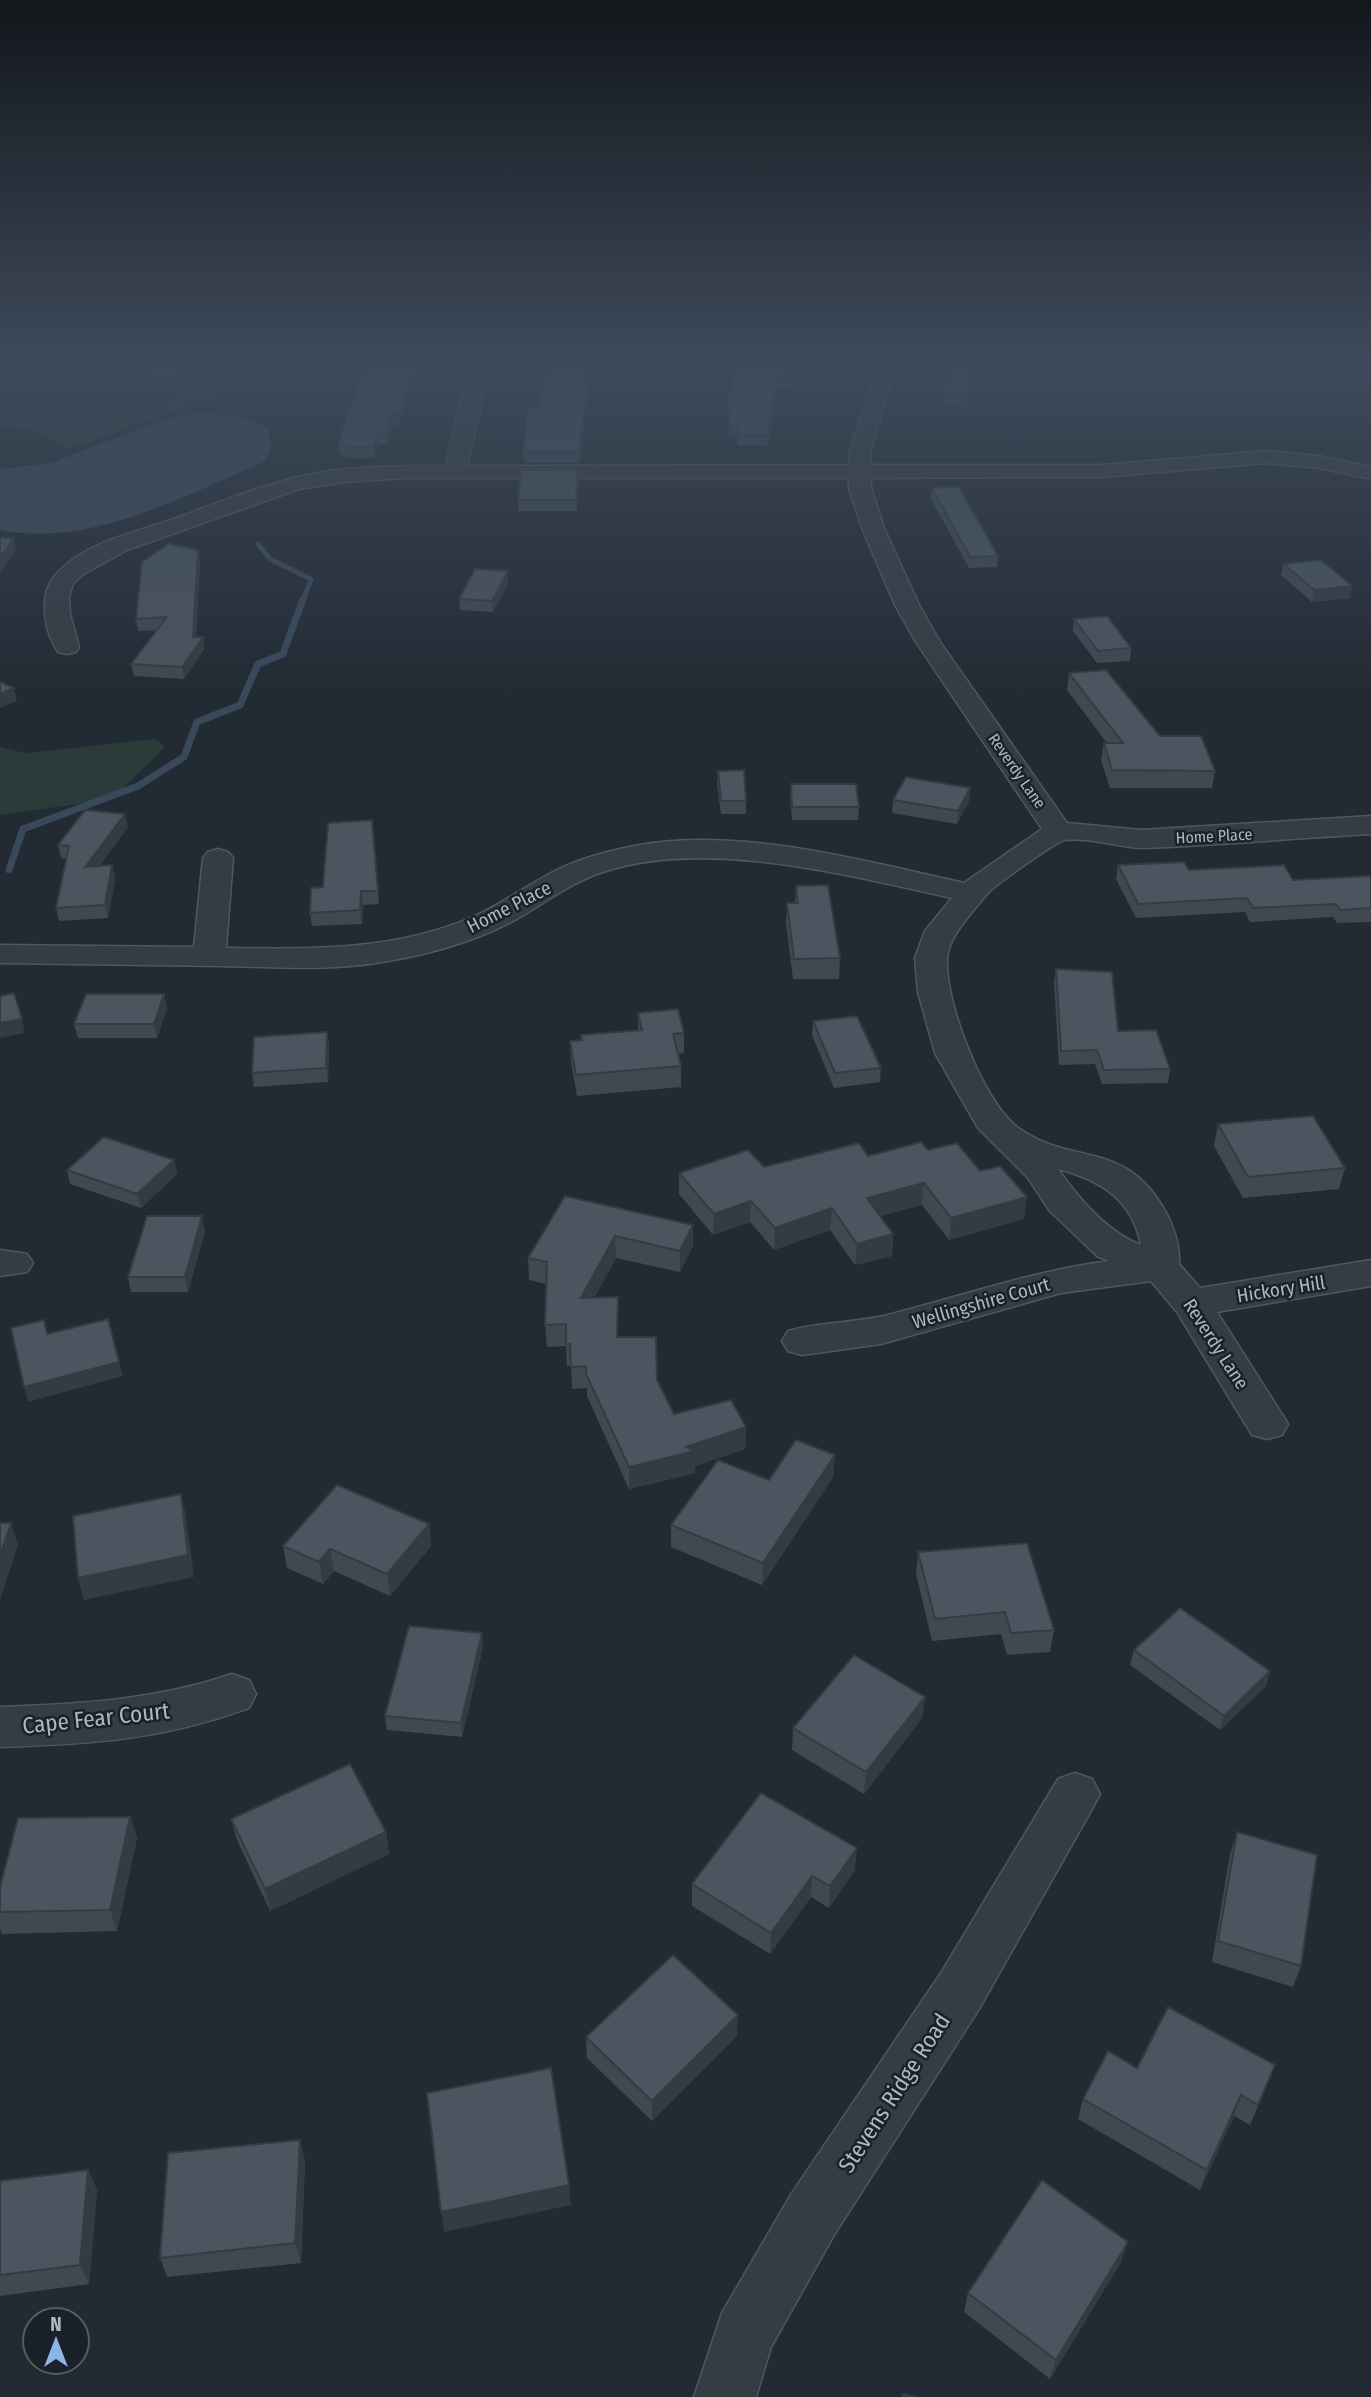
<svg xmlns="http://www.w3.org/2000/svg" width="1371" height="2397" font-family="'Fira Sans Condensed',sans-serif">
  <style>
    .green { fill: #2a3b3a }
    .water { fill: #39495b }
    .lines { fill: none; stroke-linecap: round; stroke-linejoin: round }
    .stream-far1 { stroke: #39495b; stroke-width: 5 }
    .stream { stroke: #39495b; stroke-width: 7 }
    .minor-casing { stroke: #4f575f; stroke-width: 3 }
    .minor { fill: #353c44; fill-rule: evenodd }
    .wall { fill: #404952 }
    .shaded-wall { fill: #343c42 }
    .building { fill: #4a555f; stroke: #343c42; stroke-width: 2 }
    .labels { text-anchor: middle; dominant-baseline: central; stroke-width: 5; stroke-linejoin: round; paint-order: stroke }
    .far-street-label { font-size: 16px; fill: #afb7c1; stroke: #1a2129 }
    .street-label { font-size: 19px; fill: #afb7c1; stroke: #1a2129 }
    .near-street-label { font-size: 23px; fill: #afb7c1; stroke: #1a2129 }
  </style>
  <rect width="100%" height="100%" fill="#222a33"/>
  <g class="green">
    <path d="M225,362H313L69,449L35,430L0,426V417L98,422L162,404L211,381Z"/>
    <path d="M155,739L165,747L112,799L0,815V747L26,753Z"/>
  </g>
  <path class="water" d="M191,414C223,414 240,414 268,429L271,448L264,462C182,496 92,548 0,530V469L51,463L150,425Z"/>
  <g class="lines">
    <g class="stream-far1">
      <path d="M1339,362L1371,372"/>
      <path d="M258,544L270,559L311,579L303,601"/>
    </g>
    <path class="stream" d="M9,870L23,829L138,786L184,757L197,722L240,705L258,664L283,654L303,599"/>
    <g class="minor-casing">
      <g id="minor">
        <path d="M68,362H90L98,369L88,375L81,373Z"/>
        <path d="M878,362H896L870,452L871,465H1102L1267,451L1319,456L1371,467V479L1319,468L1267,463L1102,477L871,478V488L884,528L919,605L940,642L1067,823L1141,830L1371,816V834C1296,838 1220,845 1144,848C1119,848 1091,837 1065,840C1057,841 1000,882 991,890C986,894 982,900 977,906C965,921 948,939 947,960C945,1002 983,1101 1017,1127C1071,1167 1123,1138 1164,1209C1174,1227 1180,1244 1179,1264L1200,1288L1371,1260V1286L1217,1312L1288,1424L1282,1435L1267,1439L1252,1435L1177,1312L1151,1281L1061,1293L881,1344L802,1355L788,1351L782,1341L788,1331C819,1322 852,1323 884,1316C959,1297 1032,1271 1109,1261L1097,1256L1049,1210L1028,1178L978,1128L935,1053L918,992L915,958L925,931L952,898C850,876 708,838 606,871C572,881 544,904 513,921C472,943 423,956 376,963C326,971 274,967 223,966C149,965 74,964 0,963V945L194,947L203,858L208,852L218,849L228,852L233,858L226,948C311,949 395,951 475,916C504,903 530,883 559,869C584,857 612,850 640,845C740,827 865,861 964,883L1042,829L916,642L895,605L862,528L849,488V478H406L344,482L299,489L127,550L82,575L73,584L69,596L70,614L79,647L76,652L67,654L58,652C45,633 38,597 54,577C82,542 137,532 177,518C227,499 276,479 329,471C368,466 407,466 446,466C452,440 461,356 498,365L501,369L488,379L485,387L467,466L849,465L850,452ZM1058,1169C1100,1180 1132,1199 1141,1245C1107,1232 1079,1199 1058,1169Z"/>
        <path d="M0,1250L27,1254L33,1263L27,1272L0,1276Z"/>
        <path d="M232,1674L249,1680L256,1694L249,1708C160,1740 93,1744 0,1747V1707C80,1704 156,1700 232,1674Z"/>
        <path d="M1075,1773L1092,1779L1100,1794L1092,1809L979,2009L834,2235L771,2347L756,2397H694L722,2313L792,2193L941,1973L1058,1779Z"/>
      </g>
    </g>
    <use href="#minor" class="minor"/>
  </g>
  <g class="wall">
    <path d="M125,362H201L191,384L154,392Z"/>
    <path d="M366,362H426L419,387H410L399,425H392L387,444H378L374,458H345V455H340L338,444Z"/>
    <path d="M591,362L580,463H524L523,452L540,408Z"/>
    <path d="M736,362L793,378V388H777L768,446L737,445V437H729L728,398Z"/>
    <path d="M971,362L968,407L942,406L943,395Z"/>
    <path d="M578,470L577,511H518V500Z"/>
    <path d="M932,488L998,556L997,567L969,568L931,499Z"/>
    <path d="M198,550L200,561L196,637H203L204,649L184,679L134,676L131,664L157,630L138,631L136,619Z"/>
    <path d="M1284,564L1350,598L1312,602L1281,575Z"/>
    <path d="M508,571V583L493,612L460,610L459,599Z"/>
    <path d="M1074,619L1131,648L1130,661L1097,663L1073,631Z"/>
    <path d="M1069,673L1160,736L1215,771L1212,788H1110L1101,760L1104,743H1107L1067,690Z"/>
    <path d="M718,771L746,801V814H721L717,784Z"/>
    <path d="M791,784L859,807L858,820H792L790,796Z"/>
    <path d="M970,788L969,801L957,824L892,813L893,800Z"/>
    <path d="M372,820L379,904L363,905L362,924L312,926L310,913L323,887Z"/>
    <path d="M128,827L99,866L112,865L115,879L108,918L59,921L56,908L67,859L61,858L58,845Z"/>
    <path d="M1118,865L1293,880L1371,876V922L1337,923L1333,917L1250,922L1245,912L1136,918L1116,879Z"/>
    <path d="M796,886L840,958L839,979H793L786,923L787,903H795Z"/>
    <path d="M1056,969L1118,1031L1170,1069L1168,1083L1102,1084L1095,1064L1059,1065L1054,982Z"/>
    <path d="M164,994L167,1008L157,1038H78L74,1024Z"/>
    <path d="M638,1013L684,1033V1053L678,1054L681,1066V1087L577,1096L571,1062L570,1041L581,1040V1035L638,1031Z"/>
    <path d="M813,1021L881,1068L880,1082L834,1088L812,1035Z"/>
    <path d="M327,1032L329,1046L328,1082L254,1087L252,1073Z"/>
    <path d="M1218,1124L1345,1168L1339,1189L1243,1198L1214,1146Z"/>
    <path d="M928,1150L980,1171L1024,1219L949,1240L922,1205L880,1216L893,1234L892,1256L855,1265L830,1230L774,1250L750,1222L713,1235L679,1194V1173L764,1167Z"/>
    <path d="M174,1160L177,1174L141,1208L70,1184L67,1170Z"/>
    <path d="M565,1196L693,1225V1246L680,1272L616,1258L594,1298L618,1319V1337L657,1380L674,1414L746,1427L745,1449L695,1466V1473L629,1489L587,1396V1388L572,1389L571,1366H567L566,1346L547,1347L545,1325L546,1284L529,1280L528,1258Z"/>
    <path d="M205,1231L188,1292H131L128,1277Z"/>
    <path d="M835,1455L833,1477L762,1585L671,1547V1525L769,1480Z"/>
    <path d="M429,1524L431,1546L390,1596L334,1571L323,1584L287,1568L283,1546Z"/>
    <path d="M918,1552L1054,1630L1050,1652L1007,1655L1001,1634L932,1641L916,1574Z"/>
    <path d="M483,1647L462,1737L387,1730L385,1716Z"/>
    <path d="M1134,1650L1270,1671L1266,1686L1220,1730L1130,1665Z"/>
    <path d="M925,1697L922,1718L864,1794L792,1750L793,1728Z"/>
    <path d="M130,1817L137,1838L117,1931L2,1934L0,1929V1887Z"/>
    <path d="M231,1819L386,1832L389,1854L270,1911L237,1840Z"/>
    <path d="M1237,1832L1301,1966L1293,1987L1212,1962L1230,1854Z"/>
    <path d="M855,1870L829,1908L811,1897L770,1954L692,1906V1884Z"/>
    <path d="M737,2036L652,2121L587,2058L586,2037Z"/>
    <path d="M1137,2068L1267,2086L1250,2125L1234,2116L1200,2190L1078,2119L1083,2099Z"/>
    <path d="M305,2160L301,2263L167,2277L160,2258Z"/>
    <path d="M88,2170L97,2190L89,2284L0,2296V2181Z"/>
    <path d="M1121,2262L1050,2379L964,2312L968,2293Z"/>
  </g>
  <g class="shaded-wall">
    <path d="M195,362H201L191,384L154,392L152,382Z"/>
    <path d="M422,362H426L419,387L418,376Z"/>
    <path d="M590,362H591L580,463L579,452Z"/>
    <path d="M410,377V387L399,425L398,415Z"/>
    <path d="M777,378V388L768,446V436Z"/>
    <path d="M391,415L392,425L387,444L386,434Z"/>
    <path d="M377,434L378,444L374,458L373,447Z"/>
    <path d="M578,470L579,481L577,511L576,500Z"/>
    <path d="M14,538L16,550L0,573V558Z"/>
    <path d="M198,550L200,561L195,648L203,637L204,649L184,679L182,667L193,637Z"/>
    <path d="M508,571V583L493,612L492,601Z"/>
    <path d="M1352,586L1350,598L1312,602L1314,590Z"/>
    <path d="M14,688L17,701L0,708V694Z"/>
    <path d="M970,788L969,801L957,824L958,811Z"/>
    <path d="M125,814L128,827L88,880L85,867Z"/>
    <path d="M112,865L115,879L108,918L105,905Z"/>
    <path d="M361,891L363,905L362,924L360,910Z"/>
    <path d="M164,994L167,1008L157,1038L154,1024Z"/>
    <path d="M22,1019L25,1033L0,1038V1023Z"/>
    <path d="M327,1032L329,1046L328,1082L326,1068Z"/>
    <path d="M174,1160L177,1174L141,1208L137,1194Z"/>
    <path d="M924,1183L922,1205L865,1220L867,1198Z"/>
    <path d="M1027,1197L1024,1219L949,1240L951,1218Z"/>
    <path d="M751,1201L750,1222L713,1235L714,1214Z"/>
    <path d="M832,1208L830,1230L774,1250L775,1228Z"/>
    <path d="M202,1216L205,1231L188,1292L185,1277Z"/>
    <path d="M693,1225V1246L680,1272V1251Z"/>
    <path d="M893,1234L892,1256L855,1265L857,1244Z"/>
    <path d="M615,1236L616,1258L582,1320L581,1298Z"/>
    <path d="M119,1362L123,1376L28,1402L24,1387Z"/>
    <path d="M746,1427L745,1449L695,1466V1473L629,1489V1467Z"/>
    <path d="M835,1455L833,1477L762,1585L763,1563Z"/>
    <path d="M181,1494L186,1516L194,1577L84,1600L78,1578Z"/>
    <path d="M11,1523L18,1545L0,1600V1556Z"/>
    <path d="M429,1524L431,1546L390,1596L387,1574Z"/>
    <path d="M330,1549L334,1571L323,1584L319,1562Z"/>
    <path d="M482,1633L483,1647L462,1737L461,1723Z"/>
    <path d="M1270,1671L1266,1686L1220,1730L1224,1716Z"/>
    <path d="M925,1697L922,1718L864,1794L866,1772Z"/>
    <path d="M130,1817L137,1838L117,1931L110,1910Z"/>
    <path d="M386,1832L389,1854L270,1911L265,1889Z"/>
    <path d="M857,1848L855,1870L829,1908L830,1886Z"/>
    <path d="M812,1876L811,1897L770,1954L771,1933Z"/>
    <path d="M738,2015L737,2036L652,2121V2101Z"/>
    <path d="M1275,2065L1267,2086L1250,2125L1258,2105Z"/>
    <path d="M1241,2095L1234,2116L1200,2190L1207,2170Z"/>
    <path d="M300,2140L305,2160L301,2263L295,2243Z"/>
    <path d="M88,2170L97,2190L89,2284L80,2265Z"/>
    <path d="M569,2185L571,2205L444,2232L441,2212Z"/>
    <path d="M1128,2242L1121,2262L1050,2379L1056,2360Z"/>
  </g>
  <g class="building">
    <path d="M133,362H195L189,374L152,382Z"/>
    <path d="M366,362H422L418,376L410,377L398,415H391L386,434H377L373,447H344L345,444H338Z"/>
    <path d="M547,362H590L579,452H523L528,408H540Z"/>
    <path d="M736,362H791L793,378H777L768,436L737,435L738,427L729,426L728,398Z"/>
    <path d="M949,362H971L969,397L943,395Z"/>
    <path d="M521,470H578L576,500H518Z"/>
    <path d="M959,487L998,556L970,557L932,488Z"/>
    <path d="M0,538H14L0,558Z"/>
    <path d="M168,544L198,550L193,637H203L182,667L131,664L167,617L136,619L142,562Z"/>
    <path d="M1321,560L1352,586L1314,590L1284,564Z"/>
    <path d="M475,569L508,571L492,601L459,599Z"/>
    <path d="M1107,616L1131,648L1098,651L1074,619Z"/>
    <path d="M1106,670L1160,736H1201L1215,771L1112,770L1104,743H1123L1069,673Z"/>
    <path d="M0,682L14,688L0,694Z"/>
    <path d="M744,770L746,801H721L718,771Z"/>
    <path d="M906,777L970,788L958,811L893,800Z"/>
    <path d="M791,784H856L859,807H792Z"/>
    <path d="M85,810L125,814L85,867L112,865L105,905L56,908L69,846L58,845Z"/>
    <path d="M372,820L378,891H361L360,910L310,913L311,888L323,887L328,823Z"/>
    <path d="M1184,862L1189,870L1284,865L1293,880L1371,876V908L1340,910L1336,904L1253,908L1247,898L1138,904L1118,865Z"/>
    <path d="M828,885L840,958L794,959L787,903H798L796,886Z"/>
    <path d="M1056,969L1112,972L1118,1031L1156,1030L1170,1069L1104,1070L1097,1050L1061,1051Z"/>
    <path d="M14,993L22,1019L0,1023V996Z"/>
    <path d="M86,994H164L154,1024H74Z"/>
    <path d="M678,1009L684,1033L673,1034L681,1066L576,1075L570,1041L582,1040L581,1035L642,1030L638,1013Z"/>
    <path d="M857,1016L881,1068L835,1073L813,1021Z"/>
    <path d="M327,1032L326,1068L252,1073L254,1037Z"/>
    <path d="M1313,1116L1345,1168L1248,1177L1218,1124Z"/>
    <path d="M104,1137L174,1160L137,1194L67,1170Z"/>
    <path d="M921,1142L928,1150L957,1143L980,1171L1000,1166L1027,1197L951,1218L924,1183L867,1198L893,1234L857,1244L832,1208L775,1228L751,1201L714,1214L679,1173L748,1150L764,1167L859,1143L868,1156Z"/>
    <path d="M565,1196L693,1225L680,1251L615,1236L581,1298L618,1297L617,1337H656L657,1380L674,1414L731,1400L746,1427L686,1447L695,1451L629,1467L586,1374V1366L571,1367L570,1344H566V1324L545,1325L547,1262L528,1258Z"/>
    <path d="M147,1216H202L185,1277H128Z"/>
    <path d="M108,1319L119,1362L24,1387L11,1328L44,1320L47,1334Z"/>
    <path d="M796,1440L835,1455L763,1563L671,1525L718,1460L769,1480Z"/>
    <path d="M337,1485L429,1524L387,1574L330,1549L319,1562L283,1546Z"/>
    <path d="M181,1494L188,1555L78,1578L73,1516Z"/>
    <path d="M0,1523H11L0,1556Z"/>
    <path d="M1027,1543L1054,1630L1011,1633L1005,1612L935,1619L918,1552Z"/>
    <path d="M1180,1608L1270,1671L1224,1716L1134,1650Z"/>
    <path d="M409,1626L482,1633L461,1723L385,1716Z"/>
    <path d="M854,1655L925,1697L866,1772L793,1728Z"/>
    <path d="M350,1764L386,1832L265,1889L231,1819Z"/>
    <path d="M761,1793L857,1848L830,1886L812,1876L771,1933L692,1884Z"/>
    <path d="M130,1817L110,1910L0,1912V1887L18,1818Z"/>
    <path d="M1237,1832L1317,1855L1301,1966L1218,1941Z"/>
    <path d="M673,1955L738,2015L652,2101L586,2037Z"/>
    <path d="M1168,2007L1275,2065L1258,2105L1241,2095L1207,2170L1083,2099L1108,2051L1137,2068Z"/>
    <path d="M551,2068L569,2185L441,2212L427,2093Z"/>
    <path d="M300,2140L295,2243L160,2258L168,2153Z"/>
    <path d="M88,2170L80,2265L0,2275V2181Z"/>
    <path d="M1042,2180L1128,2242L1056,2360L968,2293Z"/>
    <path d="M903,2394L915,2397H903Z"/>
  </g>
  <linearGradient id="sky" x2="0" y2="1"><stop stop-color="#13171c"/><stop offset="0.52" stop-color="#3e4a5b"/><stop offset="1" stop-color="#3e4a5b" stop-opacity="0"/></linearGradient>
  <rect width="1371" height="698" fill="url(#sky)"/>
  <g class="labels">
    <g class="far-street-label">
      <text transform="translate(1017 771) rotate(55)">Reverdy Lane</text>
      <text transform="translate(1214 836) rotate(-3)">Home Place</text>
    </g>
    <g class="street-label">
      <text transform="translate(509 907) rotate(-27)">Home Place</text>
      <text transform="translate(1281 1289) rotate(-9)">Hickory Hill</text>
      <text transform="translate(981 1303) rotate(-16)">Wellingshire Court</text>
      <text transform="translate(1216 1344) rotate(57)">Reverdy Lane</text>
    </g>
    <g class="near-street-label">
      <text transform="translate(96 1718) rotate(-6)">Cape Fear Court</text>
      <text transform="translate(894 2093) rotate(-57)">Stevens Ridge Road</text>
    </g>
  </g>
  <g transform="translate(56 2341)"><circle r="33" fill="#1a2129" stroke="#565d66" stroke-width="2"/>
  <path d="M0-5L12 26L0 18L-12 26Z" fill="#8cb5ea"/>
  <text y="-10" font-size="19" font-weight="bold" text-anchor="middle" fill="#afb7c1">N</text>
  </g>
</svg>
